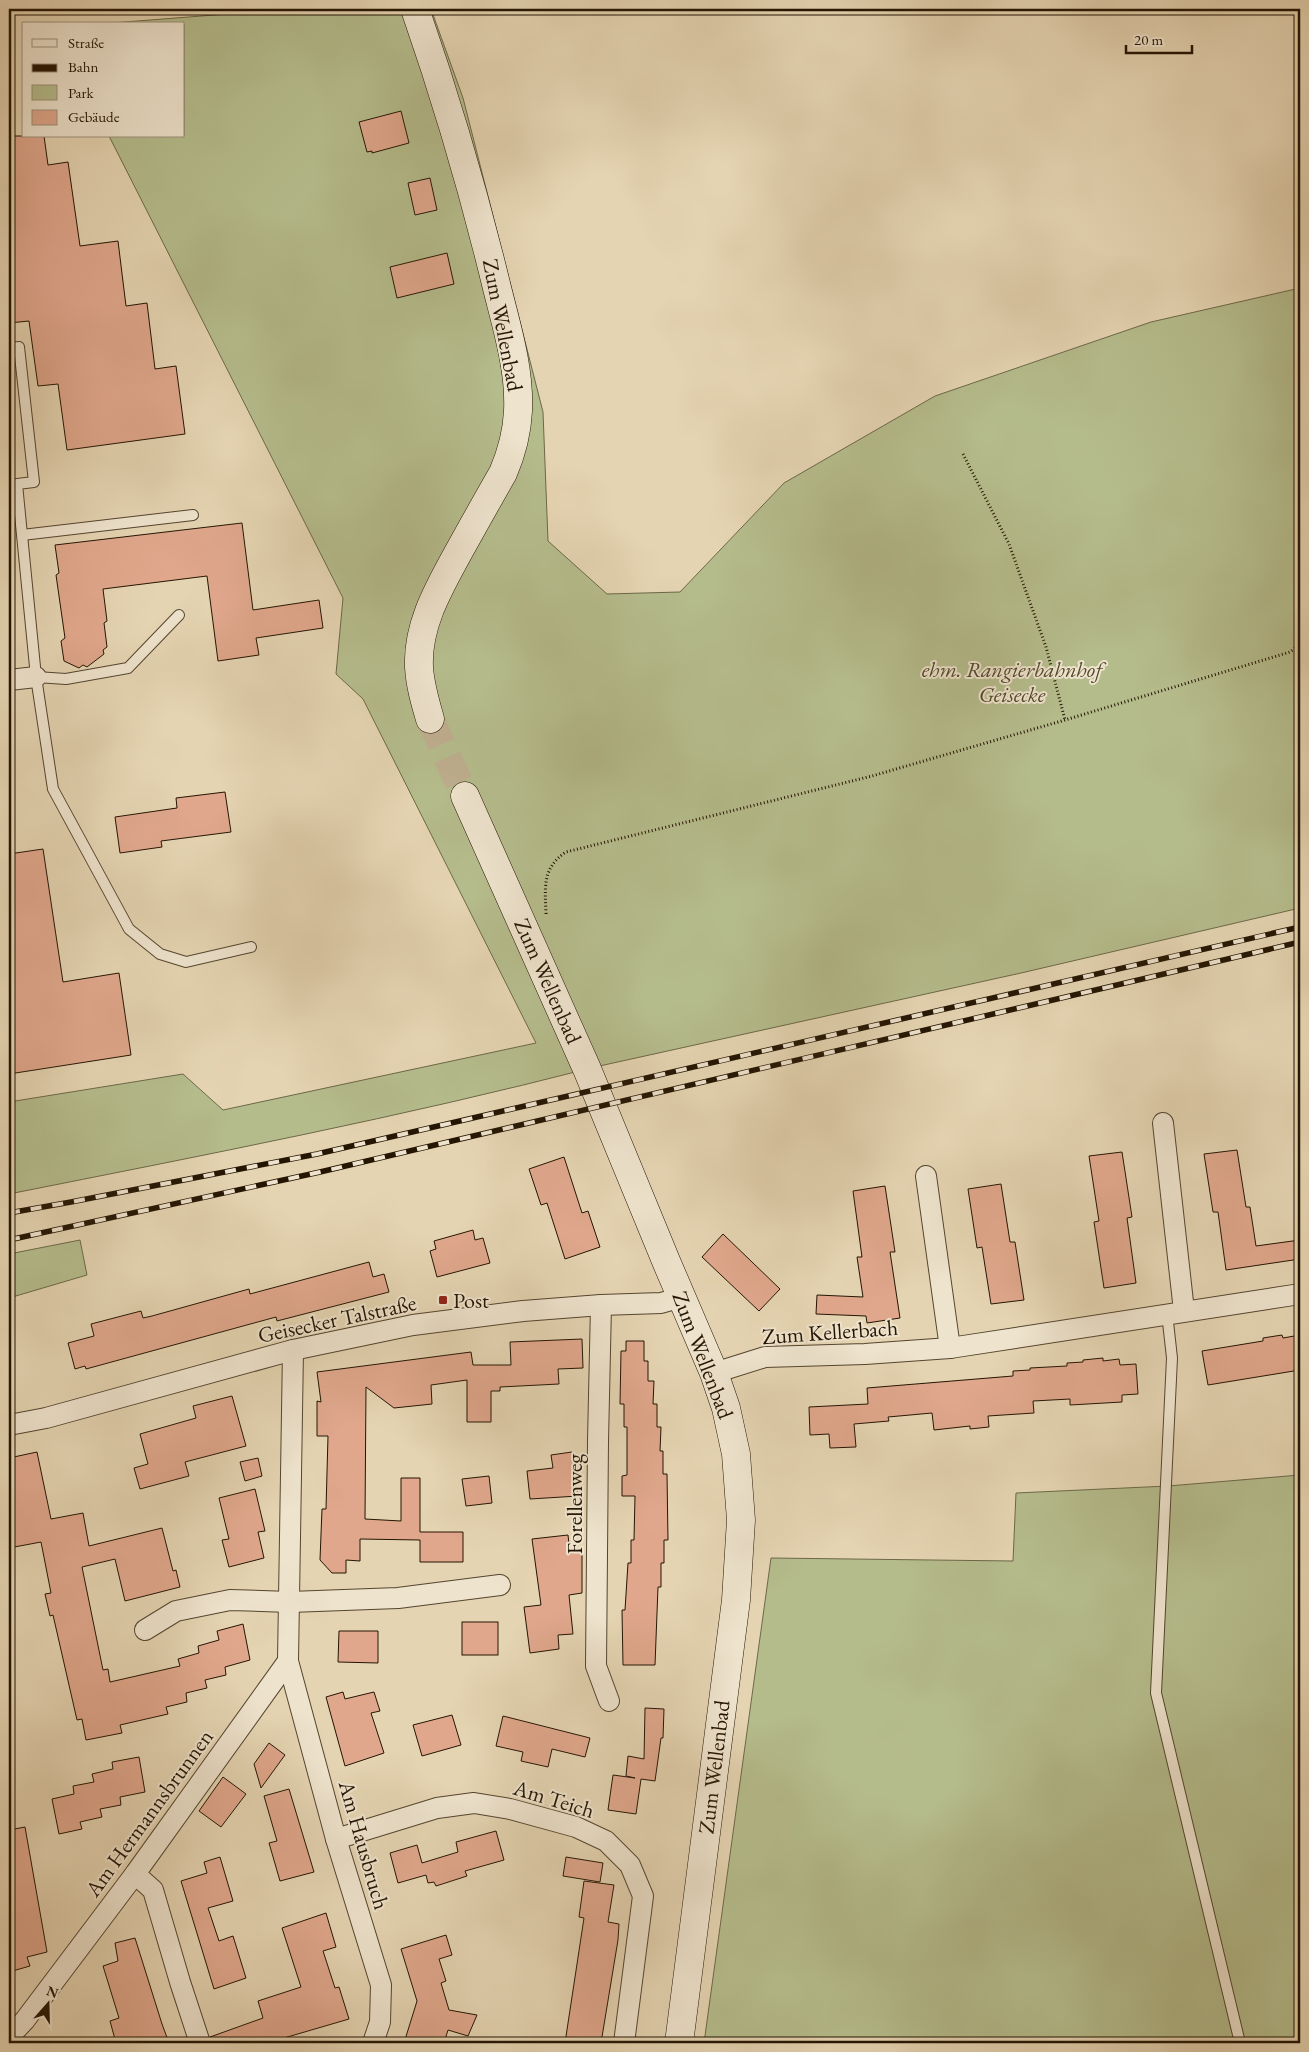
<svg xmlns="http://www.w3.org/2000/svg" width="1309" height="2052" font-family="'EB Garamond',serif">
  <style>
    .green { fill: #b5bc8c; stroke: #6c6848 }
    .building { fill: #e0a78c; stroke: #241503 }
    .lines { fill: none; stroke-linecap: round; stroke-linejoin: round }
    .secondary-tunnel { stroke: #beae8f; stroke-width: 28; stroke-dasharray: 28 14; stroke-linecap: butt }
    .service-casing { stroke: #54452f; stroke-width: 12 }
    .minor-casing { stroke: #54452f; stroke-width: 22 }
    .secondary-casing { stroke: #241503; stroke-width: 29 }
    .path { stroke: #241503; stroke-width: 3; stroke-dasharray: 1 2.5; stroke-linecap: butt }
    .service { stroke: #eee3cd; stroke-width: 10 }
    .minor { stroke: #eee3cd; stroke-width: 20 }
    .secondary { stroke: #eee3cd; stroke-width: 28 }
    .rail-casing { stroke: #241503; stroke-width: 5.5 }
    .rail { stroke: #eee3cd; stroke-width: 4; stroke-dasharray: 11; stroke-linecap: butt }
    .poi-dot { fill: #8f2418; stroke: #eee3cd; stroke-width: 2 }
    .labels { text-anchor: middle; dominant-baseline: central; stroke-width: 4; stroke-linejoin: round; paint-order: stroke }
    .street-label { font-size: 22px; fill: #241503; stroke: #eee3cd }
    .park-label { font-size: 22px; font-style: italic; fill: #50472c; stroke: #eee3cd }
    .poi-label { font-size: 22px; fill: #241503; stroke: #eee3cd; text-anchor: start }
  </style>
  <rect width="100%" height="100%" fill="#e5d4b2"/>
  <filter id="stains"><feTurbulence type="fractalNoise" baseFrequency=".004" numOctaves="4"/><feColorMatrix values="0 0 0 0 .2 0 0 0 0 .09 0 0 0 0 .02 0 0 0 .5 -.17"/></filter>
  <radialGradient id="worn" r=".72"><stop offset=".6" stop-color="#630" stop-opacity="0"/><stop offset="1" stop-color="#630" stop-opacity=".3"/></radialGradient>
  <g class="green">
    <path d="M292,9H431L463,98L543,412L548,541L607,594L680,592L784,483L935,396L1151,322L1300,288V908L1021,973L595,1067C402,1117 205,1155 9,1194V1102L183,1074L223,1110L536,1043L363,699L336,674L343,598L109,136H184V24H98Z"/>
    <path d="M80,1240L87,1275L9,1298V1254Z"/>
    <path d="M1300,1475V2043H704L771,1558L1013,1561L1016,1493L1168,1486Z"/>
  </g>
  <g class="building">
    <path d="M401,111L409,143L372,153V151L367,152L359,122Z"/>
    <path d="M9,136H44L48,165L68,162L80,246L118,241L126,306L147,303L155,369L176,366L185,434L67,450L58,384L38,386L29,321L9,323Z"/>
    <path d="M430,178L437,210L415,215L408,183Z"/>
    <path d="M447,253L454,284L397,298L390,267Z"/>
    <path d="M242,523L253,610L319,600L323,628L256,638L259,655L218,661L207,576L103,589L107,621L104,623L107,647L103,650L104,654L87,667L83,665L79,668L64,661L61,641L65,638L56,575L59,573L55,545Z"/>
    <path d="M225,792L231,832L161,841L162,847L120,853L115,817L177,808L176,798Z"/>
    <path d="M43,849L63,982L119,973L131,1055L9,1074V854Z"/>
    <path d="M1237,1150L1246,1207H1250L1256,1246L1300,1240V1259L1226,1270L1218,1212H1213L1204,1154Z"/>
    <path d="M1122,1152L1132,1217L1127,1218L1136,1283L1104,1288L1094,1222L1099,1221L1089,1156Z"/>
    <path d="M564,1157L582,1213L588,1211L600,1247L565,1259L547,1203L541,1205L529,1169Z"/>
    <path d="M1001,1184L1010,1242H1015L1024,1300L991,1304L982,1247L977,1248L968,1189Z"/>
    <path d="M885,1186L895,1252H890L900,1318L867,1323L866,1316L816,1314L817,1295L863,1297L857,1257H862L853,1191Z"/>
    <path d="M473,1230L475,1240L483,1238L490,1263L437,1277L430,1251L436,1249L434,1241Z"/>
    <path d="M723,1234L780,1289L759,1311L702,1257Z"/>
    <path d="M369,1262L373,1277L384,1274L389,1292L277,1321L276,1317L86,1369L85,1366L75,1369L68,1343L94,1336L91,1324L141,1311L143,1318L152,1316L249,1289L250,1294Z"/>
    <path d="M1282,1335L1283,1338L1300,1335V1370L1208,1385L1202,1351L1263,1341V1338Z"/>
    <path d="M582,1339L583,1368L558,1369L559,1384L500,1387V1391H491V1422H467V1380L431,1385L432,1404L394,1408L366,1387L365,1519L401,1521V1478H420V1532H463V1562H420V1540L360,1539V1561L346,1560V1573H332L320,1560L322,1509H326L328,1436H317V1401L321,1402L317,1372L471,1352L473,1365H511L510,1342Z"/>
    <path d="M626,1341H644V1361H648V1381H654L653,1404H657V1427H661L660,1451H663V1474H667L668,1540H664V1563H661V1587H658L655,1665H623L622,1610H625L628,1563H631V1540H634L635,1496H622V1476L627,1475V1427H624V1404H620L621,1351H626Z"/>
    <path d="M1103,1358V1361L1119,1359L1120,1365L1136,1364L1138,1394L1122,1395V1402L1070,1405V1399L1033,1401L1034,1413L988,1416L989,1427L970,1429V1426L934,1430L932,1413L888,1417L889,1421L854,1424L856,1447L830,1448L829,1434L810,1435L809,1407L868,1404L867,1388L1013,1376V1371L1030,1370V1368L1067,1366V1363L1083,1362V1360Z"/>
    <path d="M232,1396L246,1446L185,1462L189,1476L140,1489L134,1468L148,1464L140,1434L196,1418L193,1406Z"/>
    <path d="M37,1452L51,1519L83,1513L89,1546L162,1528L173,1571L176,1570L180,1587L125,1601L115,1559L82,1567L103,1670L108,1669L110,1682L180,1666L178,1659L199,1653L198,1646L219,1640L217,1631L243,1624L250,1660L225,1667L226,1675L205,1680L207,1688L186,1693L187,1702L166,1707L168,1714L120,1725L122,1733L86,1740L82,1719L77,1720L53,1615L50,1616L45,1594L51,1593L41,1542L9,1548V1458Z"/>
    <path d="M572,1452L578,1496L530,1499L527,1471L553,1468L551,1455Z"/>
    <path d="M258,1458L262,1476L245,1481L240,1462Z"/>
    <path d="M489,1476L492,1503L466,1506L462,1479Z"/>
    <path d="M255,1489L265,1531L258,1532L264,1558L229,1567L222,1540L229,1539L219,1498Z"/>
    <path d="M568,1535L570,1553L582,1551V1593L569,1595L573,1634L558,1635L559,1649L530,1653L524,1607L541,1605L532,1539Z"/>
    <rect x="462" y="1622" width="36" height="33"/>
    <path d="M339,1631H378V1663L338,1662Z"/>
    <path d="M343,1692L345,1699L374,1692L380,1711L371,1713L384,1753L345,1766L326,1697Z"/>
    <path d="M645,1708L664,1709L663,1738H661L655,1781L641,1779L636,1814L608,1810L613,1775L635,1778L626,1776L628,1756L644,1759Z"/>
    <path d="M452,1715L461,1745L422,1756L413,1725Z"/>
    <path d="M503,1716L590,1738L585,1757L552,1749L548,1767L521,1761L523,1752L496,1746Z"/>
    <path d="M269,1743L285,1755L261,1788L254,1764Z"/>
    <path d="M139,1757L145,1792L120,1797L121,1805L100,1809L102,1817L80,1822L82,1829L59,1834L52,1799L74,1794L73,1786L94,1782L92,1774L113,1769L112,1762Z"/>
    <path d="M223,1777L246,1794L221,1827L199,1811Z"/>
    <path d="M289,1789L314,1872L280,1881L269,1843L277,1841L264,1796Z"/>
    <path d="M25,1827L47,1952L27,1957L30,1966L9,1972V1830Z"/>
    <path d="M496,1831L504,1860L465,1871L467,1876L436,1886L434,1882L428,1883L426,1875L398,1883L390,1853L417,1845L422,1863L458,1852L456,1842Z"/>
    <path d="M220,1857L233,1901L208,1908L219,1941L233,1936L246,1978L214,1989L181,1881L207,1873L204,1862Z"/>
    <path d="M566,1857L603,1863L600,1882L563,1876Z"/>
    <path d="M584,1881L614,1885L608,1922L619,1924L618,1940L601,2043H565L584,1918L579,1917Z"/>
    <path d="M326,1913L336,1947L323,1951L335,1988L339,1987L349,2019L284,2038L286,2043H212L210,2037L263,2018L258,2001L301,1987L282,1928Z"/>
    <path d="M446,1935L452,1955L439,1959L446,1981L441,1983L449,2010L477,2015L468,2036L448,2030L444,2043H404L417,2001L401,1949Z"/>
    <path d="M135,1938L162,2024L169,2043H116L110,2021L119,2018L103,1966L118,1961L115,1943Z"/>
  </g>
  <g class="lines">
    <path class="secondary-tunnel" d="M430,719L465,796"/>
    <g class="service-casing">
      <g id="service">
        <path d="M9,348L19,347L34,482L17,484L36,677L53,789L129,929L160,954L186,962L251,947"/>
        <path d="M22,535L193,515"/>
        <path d="M36,677L66,679L128,668L179,615"/>
        <path d="M1167,1313L1172,1358L1156,1693L1240,2043"/>
      </g>
    </g>
    <g class="minor-casing">
      <g id="minor">
        <path d="M9,680L36,677"/>
        <path d="M1163,1123L1184,1311"/>
        <path d="M926,1176L950,1348"/>
        <path d="M601,1305L598,1441L596,1666L609,1701"/>
        <path d="M714,1373L765,1357L865,1354L950,1348L1300,1294"/>
        <path d="M9,1425L46,1418L293,1350L413,1325L523,1311L601,1305L661,1303L682,1297"/>
        <path d="M145,1630L176,1611L230,1600L290,1602L398,1598L500,1585"/>
        <path d="M288,1661L336,1839L381,1985L380,2022L373,2043"/>
        <path d="M336,1839L437,1808L474,1803L510,1809L576,1827L606,1841L630,1865L643,1896L624,2043"/>
        <path d="M135,1874L153,1890L180,1982L200,2043"/>
        <path d="M9,2037L25,2020L135,1874L288,1661L293,1350"/>
      </g>
    </g>
    <g class="secondary-casing">
      <g id="secondary">
        <path d="M415,9C447,101 474,193 497,288C507,328 520,370 518,411C517,433 512,452 503,473C488,499 473,526 458,553C439,588 417,625 419,667C420,685 425,702 430,719"/>
        <path d="M465,796L587,1069L666,1261L714,1373L726,1408L736,1454L741,1520L736,1600L679,2043"/>
      </g>
    </g>
    <g class="path">
      <path d="M963,454L1009,544L1046,647L1065,720"/>
      <path d="M546,914C545,887 542,868 566,852L872,776L1065,720L1290,652L1300,644"/>
    </g>
    <use href="#service" class="service"/>
    <use href="#minor" class="minor"/>
    <use href="#secondary" class="secondary"/>
    <g class="rail-casing">
      <g id="rail">
        <path d="M9,1213L71,1202L317,1154L1300,927"/>
        <path d="M9,1240L320,1172L1300,942"/>
      </g>
    </g>
    <use href="#rail" class="rail"/>
  </g>
  <rect class="poi-dot" x="438" y="1295" width="10" height="10" rx="2.5"/>
  <g class="labels">
    <g class="street-label">
      <text transform="translate(503 325) rotate(79)">Zum Wellenbad</text>
      <text transform="translate(548 981) rotate(66)">Zum Wellenbad</text>
      <text transform="translate(337 1319) rotate(-12)">Geisecker Talstraße</text>
      <text transform="translate(830 1332) rotate(-4)">Zum Kellerbach</text>
      <text transform="translate(703 1355) rotate(69)">Zum Wellenbad</text>
      <text transform="translate(574 1504) rotate(-90)">Forellenweg</text>
      <text transform="translate(714 1767) rotate(-83)">Zum Wellenbad</text>
      <text transform="translate(554 1799) rotate(17)">Am Teich</text>
      <text transform="translate(149 1813) rotate(-54)">Am Hermannsbrunnen</text>
      <text transform="translate(364 1845) rotate(74)">Am Hausbruch</text>
    </g>
    <g class="park-label">
      <text x="1012" y="669">ehm. Rangierbahnhof<tspan x="1012" dy="25">Geisecke</tspan></text>
    </g>
    <g class="poi-label">
      <text x="453" y="1300">Post</text>
    </g>
  </g>
  <rect width="1309" height="2052" fill="none" stroke="#e5d4b2" stroke-width="30"/>
  <rect x="10" y="10" width="1289" height="2032" fill="none" stroke="#241503" stroke-width="2.5"/>
  <rect x="15" y="15" width="1279" height="2022" fill="none" stroke="#241503"/>
  <rect x="22" y="22" width="162" height="115" fill="#eee3cd" stroke="#9d917c"/>
  <rect x="32" y="39" width="25" height="8" fill="#eee3cd" stroke="#9d917c"/>
  <text x="68" y="48" font-size="15" fill="#241503">Straße</text>
  <rect x="32" y="64" width="25" height="8" fill="#241503" stroke="#9d917c"/>
  <text x="68" y="72" font-size="15" fill="#241503">Bahn</text>
  <rect x="32" y="85" width="25" height="15" fill="#b5bc8c" stroke="#9d917c"/>
  <text x="68" y="98" font-size="15" fill="#241503">Park</text>
  <rect x="32" y="110" width="25" height="15" fill="#e0a78c" stroke="#9d917c"/>
  <text x="68" y="122" font-size="15" fill="#241503">Gebäude</text>
  <g transform="translate(48 2004) rotate(20)" stroke="#eee3cd" stroke-width="4" paint-order="stroke">
  <path d="M0-4L9 19L0 12L-9 19Z" fill="#241503"/>
  <text y="-8" font-size="14" font-weight="bold" text-anchor="middle" fill="#241503">N</text>
  </g>
  <path d="M1126 45v8h66v-8" fill="none" stroke="#241503" stroke-width="2.5"/>
  <text x="1134" y="45" font-size="15" fill="#241503" stroke="#eee3cd" stroke-width="4" paint-order="stroke">20 m</text>
  <rect width="100%" height="100%" filter="url(#stains)"/>
  <rect width="100%" height="100%" fill="url(#worn)"/>
</svg>
